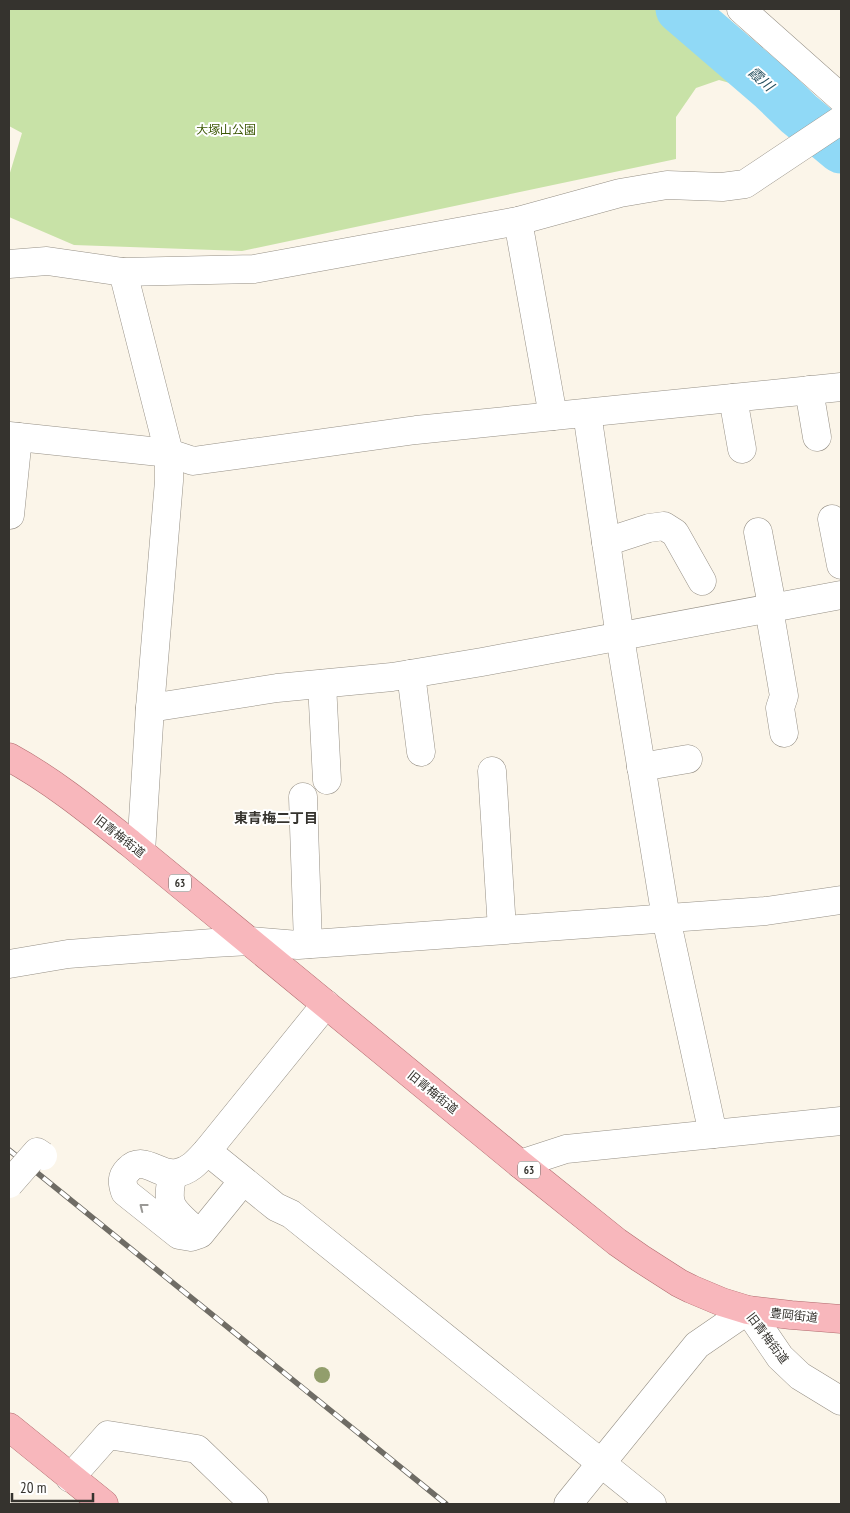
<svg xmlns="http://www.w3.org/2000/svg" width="850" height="1513" font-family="'PT Sans Narrow','Noto Sans JP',sans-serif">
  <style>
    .green { fill: #c8e2a7 }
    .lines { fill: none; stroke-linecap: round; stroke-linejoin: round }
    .river { stroke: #90d9f6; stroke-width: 49 }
    .minor-casing { stroke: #969086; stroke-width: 29 }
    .major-casing { stroke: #b06a6d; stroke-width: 29 }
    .minor { stroke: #fff; stroke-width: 28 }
    .major { stroke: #f8b7bc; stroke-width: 28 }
    .rail-casing { stroke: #6f6c65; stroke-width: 5.5 }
    .rail { stroke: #fff; stroke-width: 4; stroke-dasharray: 11; stroke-linecap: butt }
    .minor-bridge-casing { stroke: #969086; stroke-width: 29; stroke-linecap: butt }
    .minor-bridge { stroke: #fff; stroke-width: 28 }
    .tree { fill: #929e6c }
    .oneway { stroke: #9a9996 }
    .labels { text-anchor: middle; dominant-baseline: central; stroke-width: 4; stroke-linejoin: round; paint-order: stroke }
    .shield { fill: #fff; stroke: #72706d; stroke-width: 1 }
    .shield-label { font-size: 11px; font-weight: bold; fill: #35332e }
    .park-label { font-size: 12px; fill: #3c5705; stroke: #fff }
    .street-label { font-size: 12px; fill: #35332e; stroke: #fff }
    .water-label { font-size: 14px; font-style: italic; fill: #254f5e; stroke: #fff }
    .neighbourhood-label { font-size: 14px; font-weight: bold; fill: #35332e; stroke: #fff }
  </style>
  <rect width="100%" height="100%" fill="#fbf5e9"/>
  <path class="green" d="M9,9H666L753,75L744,87L719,80L696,88L676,117V159L242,251L74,245L9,217V176L22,133L9,126Z"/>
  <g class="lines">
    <path class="river" d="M680,9L773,89L799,114L841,149"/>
    <g class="minor-casing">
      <g id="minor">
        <path d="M741,9L841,98"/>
        <path d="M518,221L553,416"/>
        <path d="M9,264L47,261L123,272L254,269L518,221L620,193L667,185L722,187L745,184L841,120"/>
        <path d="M123,272L169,453V481L150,708L141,852"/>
        <path d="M809,390L817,437"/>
        <path d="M733,398L742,449"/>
        <path d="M587,413L620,637L666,918L713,1134"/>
        <path d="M9,436L169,453L193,461L416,430L841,387"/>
        <path d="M10,515L18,437"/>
        <path d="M832,519L841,565"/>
        <path d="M758,532L770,595L769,609L784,696L780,708L784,733"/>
        <path d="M606,542L649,528L664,526L675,533L702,581"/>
        <path d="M411,674L421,752"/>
        <path d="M322,684L327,780"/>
        <path d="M150,708L277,688L392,677L482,662L841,595"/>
        <path d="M641,767L688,759"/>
        <path d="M492,771L502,929"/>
        <path d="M303,797L308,944"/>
        <path d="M9,964L68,954L213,943L250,941L298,945L766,911L841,900"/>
        <path d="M326,1004L207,1151L276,1207L291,1214L652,1504"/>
        <path d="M207,1151C198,1161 190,1171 176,1173C159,1176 143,1154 128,1170C121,1177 122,1183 125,1192L179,1235L191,1237L200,1234L243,1181"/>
        <path d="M520,1164L566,1149L841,1121"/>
        <path d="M173,1174C165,1205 171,1209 195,1230"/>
        <path d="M70,1478L108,1435L197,1449L254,1504"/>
        <path d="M568,1504L697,1345L748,1310L780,1357L800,1376L841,1401"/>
      </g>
    </g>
    <g class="major-casing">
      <g id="major">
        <path d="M9,757C53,781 92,813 131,844L520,1164L617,1242L640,1258L679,1283L691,1289L722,1302L748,1310L791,1315L841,1319"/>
        <path d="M9,1427L104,1504"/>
      </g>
    </g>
    <use href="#minor" class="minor"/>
    <use href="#major" class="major"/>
    <g class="rail-casing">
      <path id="rail" d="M9,1150L446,1504"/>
    </g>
    <use href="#rail" class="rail"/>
    <g class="minor-bridge-casing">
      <path id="minor-bridge" d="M9,1184L37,1152L43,1156"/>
    </g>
    <use href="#minor-bridge" class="minor-bridge"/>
  </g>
  <circle class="tree" cx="322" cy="1375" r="8"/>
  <defs><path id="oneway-chevron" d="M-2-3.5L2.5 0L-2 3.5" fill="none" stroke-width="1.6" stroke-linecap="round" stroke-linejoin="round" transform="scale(1.25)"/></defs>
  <use class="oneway" href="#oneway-chevron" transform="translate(143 1207) rotate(-142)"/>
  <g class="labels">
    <g class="shield">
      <rect x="169" y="874.5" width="22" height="17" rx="4"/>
      <rect x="518" y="1161.5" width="22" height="17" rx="4"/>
    </g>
    <g class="shield-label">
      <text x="180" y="883">63</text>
      <text x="529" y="1170">63</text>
    </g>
    <g class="park-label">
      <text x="226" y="129">大塚山公園</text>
    </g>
    <g class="street-label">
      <text transform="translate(120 836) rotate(38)">旧青梅街道</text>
      <text transform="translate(433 1092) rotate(39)">旧青梅街道</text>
      <text transform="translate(794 1315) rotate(6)">豊岡街道</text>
      <text transform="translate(768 1338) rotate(53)">旧青梅街道</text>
    </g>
    <g class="water-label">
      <text transform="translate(761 79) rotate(41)">霞川</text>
    </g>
    <g class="neighbourhood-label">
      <text x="276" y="818">東青梅二丁目</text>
    </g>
  </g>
  <rect width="850" height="1513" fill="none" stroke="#35332e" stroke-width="20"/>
  <path d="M12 1493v8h81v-8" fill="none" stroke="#35332e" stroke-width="2.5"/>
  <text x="20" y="1493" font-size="15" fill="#35332e" stroke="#ffffff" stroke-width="4" paint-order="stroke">20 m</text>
</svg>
